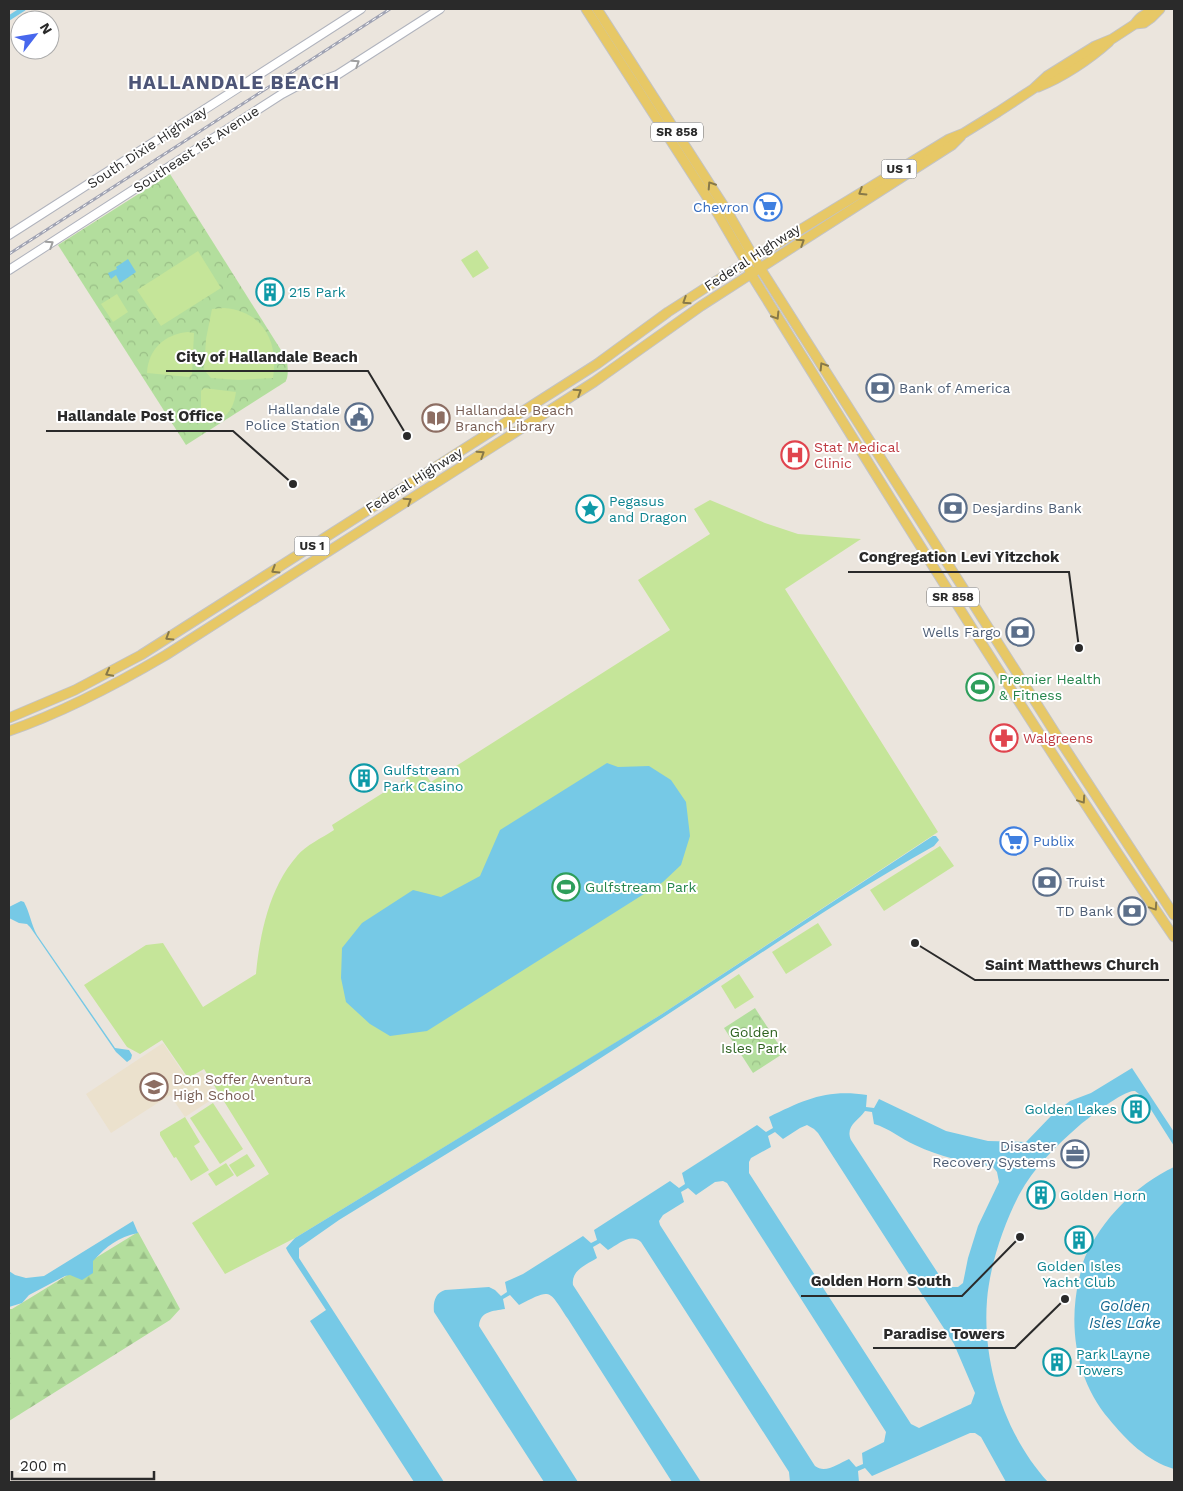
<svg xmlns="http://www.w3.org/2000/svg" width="1183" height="1491" font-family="'Work Sans',sans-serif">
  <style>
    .education { fill: #ebe1cd }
    .forest { fill: url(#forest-firs) }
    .park { fill: url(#park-crowns) }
    .pitch { fill: #c5e599 }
    .water { fill: #76c9e6; fill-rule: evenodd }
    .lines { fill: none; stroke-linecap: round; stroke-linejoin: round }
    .canal { stroke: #76c9e6; stroke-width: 5 }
    .secondary-casing { stroke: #b0b3bd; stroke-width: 10 }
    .primary-casing { stroke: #c3c3c3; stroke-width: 11 }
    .secondary { stroke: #fff; stroke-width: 8 }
    .primary { stroke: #e7c866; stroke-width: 9 }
    .rail-casing { stroke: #a0a3b3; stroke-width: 3 }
    .rail { stroke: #fff; stroke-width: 1; stroke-dasharray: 4; stroke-linecap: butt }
    .oneway { stroke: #9f9f9f }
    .oneway2 { stroke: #887948 }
    .labels { text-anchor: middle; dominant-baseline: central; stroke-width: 4; stroke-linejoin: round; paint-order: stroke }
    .shield { fill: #fff; stroke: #6a6a6a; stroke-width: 1 }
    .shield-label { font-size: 12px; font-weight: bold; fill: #2a2a2a }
    .street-label { font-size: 14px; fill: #2a2a2a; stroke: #fff }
    .shop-label { font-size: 14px; fill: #366cbe; stroke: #fff; text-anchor: end }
    .culture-label { font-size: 14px; fill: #0d838f; stroke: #fff; text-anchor: start }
    .service-label { font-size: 14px; fill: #4e5e75; stroke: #fff; text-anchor: end }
    .education-label { font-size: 14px; fill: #785e54; stroke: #fff; text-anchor: start }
    .health-label { font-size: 14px; fill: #be3a42; stroke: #fff; text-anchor: start }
    .leisure-label { font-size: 14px; fill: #27864d; stroke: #fff; text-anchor: start }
    .park-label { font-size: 14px; fill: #2d621f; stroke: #fff }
    .water-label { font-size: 15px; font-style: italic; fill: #166891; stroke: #fff }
    .district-label { font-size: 19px; font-weight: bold; letter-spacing: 1px; fill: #4d5577; stroke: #fff }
    .leader { fill: none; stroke: #2a2a2a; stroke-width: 2 }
    .callout-dot { fill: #2a2a2a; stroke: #fff; stroke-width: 2 }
    .callout-label { font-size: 15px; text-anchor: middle; font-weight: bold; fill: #2a2a2a; stroke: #fff; stroke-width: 4; stroke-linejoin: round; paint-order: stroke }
  </style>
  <defs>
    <pattern id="forest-firs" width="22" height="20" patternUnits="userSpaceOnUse" patternTransform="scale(1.25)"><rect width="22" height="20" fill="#b3de9d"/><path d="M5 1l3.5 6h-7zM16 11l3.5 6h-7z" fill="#9abf87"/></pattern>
    <pattern id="park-crowns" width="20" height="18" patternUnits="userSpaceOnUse" patternTransform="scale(1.25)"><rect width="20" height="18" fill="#b3de9d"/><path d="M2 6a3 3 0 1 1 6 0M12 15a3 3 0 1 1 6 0" fill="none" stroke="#9abf87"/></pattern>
  </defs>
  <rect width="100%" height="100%" fill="#ebe5dd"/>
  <path class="education" d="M163,1043L188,1080L202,1072L217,1096L185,1117L170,1095L111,1133L86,1094Z"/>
  <path class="forest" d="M138,1232L180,1309L170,1320L9,1421V1309H12Z"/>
  <g class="park">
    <path d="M170,174L286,358C288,364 289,378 285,382L186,445L58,245Z"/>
    <path d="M755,1008L784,1053L753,1073L724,1028Z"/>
  </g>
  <g class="pitch">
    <path d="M477,250L489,268L473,278L461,260Z"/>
    <path d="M198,251L221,288L161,326L137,290Z"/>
    <path d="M117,294L128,312L113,322L101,304Z"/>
    <path d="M224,308C263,311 279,342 273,378L239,380L211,378L204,370L206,339L212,309Z"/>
    <path d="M188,332L194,333L192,374L189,377L147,373C148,349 165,334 188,332Z"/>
    <path d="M204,388L236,392C233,414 222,423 201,423V391Z"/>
    <path d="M710,500L765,523L798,534L861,539L785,589L938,832L662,1014L602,1051L295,1238L225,1274L192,1223L269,1174L204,1069L188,1078L162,1040L140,1054L127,1047L84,985L146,945L163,943L203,1007L256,974C260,934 269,888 297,856C306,845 322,838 334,830L332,825L421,769L431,782L670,630L638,580L710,534L694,509Z"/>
    <path d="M940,846L954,866L884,911L870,890Z"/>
    <path d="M818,923L832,945L786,974L772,952Z"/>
    <path d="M739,974L754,997L735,1009L721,986Z"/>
    <path d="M213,1103L243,1149L220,1164L190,1118Z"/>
    <path d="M185,1117L200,1142L194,1146L209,1170L191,1181L176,1157L174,1158L160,1135V1132Z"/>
    <path d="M247,1154L255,1166L237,1177L229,1165Z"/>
    <path d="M226,1163L234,1175L216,1186L208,1174Z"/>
  </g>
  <g class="water">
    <path d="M128,259L136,272L120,283L116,275L111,279L108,273L117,269L116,267Z"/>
    <path d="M607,763L618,767L649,766L671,780L686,802L690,836L681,865L663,882L427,1031L390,1036L370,1024L346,1002L341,978L342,948L362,923L413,890L441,897L480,876L500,830Z"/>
    <path d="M933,836H936L939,840L934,846C837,900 746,964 653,1024C550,1092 444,1155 339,1220L299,1248V1258L444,1482H414L310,1321L326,1310L288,1252L286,1248L295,1238L662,1014Z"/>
    <path d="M21,901L24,902C30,913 31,924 37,935L113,1045L115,1048L129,1050L132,1055L131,1059L127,1062L116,1052L30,927L27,924L19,923L9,918V907Z"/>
    <path d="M1132,1068L1174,1132V1146L1143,1097L1135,1091C1125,1089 1090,1117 1081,1124C1057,1145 1034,1167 1019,1195C1003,1226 990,1265 987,1300C982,1364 1005,1435 1048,1482H1006L981,1437L975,1433H970L872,1476L865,1468L858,1471L859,1482H790L789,1472L641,1242C630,1233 619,1244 608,1250L600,1243L593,1247L597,1258C586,1265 571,1270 573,1285L701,1482H672L568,1319C548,1289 552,1288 519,1305L510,1295L503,1299L505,1309C493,1311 480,1311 479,1326L578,1482H544L434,1312C433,1302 435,1293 445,1290L489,1287L495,1290L501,1296L507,1292L505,1282L523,1274L583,1236L591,1243L597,1240L594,1230L670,1181L679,1188L685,1184L682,1173L757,1125L766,1132L773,1128L769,1117C804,1100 826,1089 867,1095L866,1107L874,1108L879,1099L946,1131L988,1141L1026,1142L1052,1115L1070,1101L1091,1093ZM865,1111L872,1112L874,1124C889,1128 901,1139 915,1145C940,1157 966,1162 993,1167L997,1172L999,1182L978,1226L968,1258L963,1283L958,1287H948L945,1284L851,1140C845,1126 858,1121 865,1111ZM807,1125L814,1129L818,1133L954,1344L975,1393L971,1404L919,1428L911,1424L749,1173V1162L751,1158L771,1147L768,1136L775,1132L783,1139L800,1128ZM723,1181L727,1183L886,1432L884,1442L862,1453L863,1464L856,1467L849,1459C838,1464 825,1474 815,1466L660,1225L659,1221L663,1215L684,1202L681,1192L688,1188L696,1195L715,1182Z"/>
    <path d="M1174,1167V1469C1147,1461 1126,1440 1109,1419C1076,1380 1068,1327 1079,1279C1081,1272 1082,1264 1085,1257C1102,1219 1136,1185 1174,1167Z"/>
    <path d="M133,1221L138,1233C118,1237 107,1246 93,1261V1273L82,1280L70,1275L65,1276L29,1295L22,1303L9,1307V1271L15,1275L26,1278L44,1276Z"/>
  </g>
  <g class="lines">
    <path class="canal" d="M9,18L23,9"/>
    <g class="secondary-casing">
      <g id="secondary">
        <path d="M9,235L361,9"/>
        <path d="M9,270L282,94L295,87L323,80L337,75L440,9"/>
      </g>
    </g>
    <g class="primary-casing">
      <g id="primary">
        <path d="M586,9L718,214L746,262L751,274C889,496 1027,721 1174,937"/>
        <path d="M597,9L727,211L760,268L1059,739L1174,915"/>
        <path d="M1135,24C1140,16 1146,13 1156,11"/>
        <path d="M1038,87C1062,78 1090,59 1109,42"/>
        <path d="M9,718L75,690L141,655L597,364L668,312L713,283L949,139L964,133L998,112L1033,89L1047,76L1095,46L1112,39L1135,24L1144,23L1151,18L1160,9"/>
        <path d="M9,731C64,712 115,685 166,655L594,382L701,306L952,145L961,136"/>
      </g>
    </g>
    <use href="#secondary" class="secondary"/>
    <use href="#primary" class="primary"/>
    <g class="rail-casing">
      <path id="rail" d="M9,254L390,9"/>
    </g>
    <use href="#rail" class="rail"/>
  </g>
  <defs><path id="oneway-chevron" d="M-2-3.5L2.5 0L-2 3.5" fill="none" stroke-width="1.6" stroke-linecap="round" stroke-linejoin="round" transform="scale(1.25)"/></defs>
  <g class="oneway">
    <use href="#oneway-chevron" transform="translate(356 63) rotate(-33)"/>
    <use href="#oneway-chevron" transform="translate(50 244) rotate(-33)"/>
  </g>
  <g class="oneway2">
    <use href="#oneway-chevron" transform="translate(711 185) rotate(-123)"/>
    <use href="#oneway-chevron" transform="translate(862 192) rotate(148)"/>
    <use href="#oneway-chevron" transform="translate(801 242) rotate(-33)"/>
    <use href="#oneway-chevron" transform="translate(686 301) rotate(147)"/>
    <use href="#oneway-chevron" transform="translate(776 316) rotate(58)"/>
    <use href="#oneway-chevron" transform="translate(823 366) rotate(-122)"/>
    <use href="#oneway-chevron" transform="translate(578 392) rotate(-33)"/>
    <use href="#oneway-chevron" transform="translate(481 454) rotate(-33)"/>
    <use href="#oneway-chevron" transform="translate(408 501) rotate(-33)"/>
    <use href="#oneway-chevron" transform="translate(275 570) rotate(148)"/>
    <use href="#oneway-chevron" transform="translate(169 637) rotate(148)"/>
    <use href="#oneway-chevron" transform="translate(109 673) rotate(152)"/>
    <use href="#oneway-chevron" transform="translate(1082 800) rotate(56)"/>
    <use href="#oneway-chevron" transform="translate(1154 907) rotate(56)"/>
  </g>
  <defs>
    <g id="supermarket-ring" transform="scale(1.4375)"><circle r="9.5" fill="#fff" stroke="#3f7fe0" stroke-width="1.5"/><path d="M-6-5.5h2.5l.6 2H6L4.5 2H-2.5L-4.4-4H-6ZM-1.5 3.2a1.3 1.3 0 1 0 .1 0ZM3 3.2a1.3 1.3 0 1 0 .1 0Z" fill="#3f7fe0"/></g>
    <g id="building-ring" transform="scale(1.4375)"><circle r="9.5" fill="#fff" stroke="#0f9aa8" stroke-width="1.5"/><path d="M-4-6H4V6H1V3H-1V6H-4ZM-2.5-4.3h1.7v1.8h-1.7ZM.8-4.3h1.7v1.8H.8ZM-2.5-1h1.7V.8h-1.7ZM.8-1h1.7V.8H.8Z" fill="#0f9aa8"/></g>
    <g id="bank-ring" transform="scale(1.4375)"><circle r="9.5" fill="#fff" stroke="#5c6f8a" stroke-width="1.5"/><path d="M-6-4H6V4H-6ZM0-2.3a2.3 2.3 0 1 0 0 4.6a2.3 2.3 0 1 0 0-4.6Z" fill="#5c6f8a"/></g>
    <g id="civic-ring" transform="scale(1.4375)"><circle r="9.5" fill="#fff" stroke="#5c6f8a" stroke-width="1.5"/><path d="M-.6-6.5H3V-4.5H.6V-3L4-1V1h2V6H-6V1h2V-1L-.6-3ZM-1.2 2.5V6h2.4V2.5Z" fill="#5c6f8a"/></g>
    <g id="library-ring" transform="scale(1.4375)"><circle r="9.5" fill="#fff" stroke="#8d6e63" stroke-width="1.5"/><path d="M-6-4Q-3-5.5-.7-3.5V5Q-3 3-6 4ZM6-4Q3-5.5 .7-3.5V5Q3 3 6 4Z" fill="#8d6e63"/></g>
    <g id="hospital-ring" transform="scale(1.4375)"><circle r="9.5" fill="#fff" stroke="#e0444e" stroke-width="1.5"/><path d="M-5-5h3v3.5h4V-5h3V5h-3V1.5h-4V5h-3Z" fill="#e0444e"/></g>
    <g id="sight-ring" transform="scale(1.4375)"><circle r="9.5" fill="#fff" stroke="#0f9aa8" stroke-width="1.5"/><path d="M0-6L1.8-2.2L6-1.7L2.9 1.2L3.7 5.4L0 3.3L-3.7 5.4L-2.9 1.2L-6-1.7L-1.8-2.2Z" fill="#0f9aa8"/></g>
    <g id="stadium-ring" transform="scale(1.4375)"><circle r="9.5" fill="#fff" stroke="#2e9e5b" stroke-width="1.5"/><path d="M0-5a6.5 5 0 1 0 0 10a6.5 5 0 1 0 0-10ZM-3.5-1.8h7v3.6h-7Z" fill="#2e9e5b"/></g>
    <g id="pharmacy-ring" transform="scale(1.4375)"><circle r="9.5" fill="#fff" stroke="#e0444e" stroke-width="1.5"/><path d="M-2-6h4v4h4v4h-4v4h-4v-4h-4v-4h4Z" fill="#e0444e"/></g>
    <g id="school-ring" transform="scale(1.4375)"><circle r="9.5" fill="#fff" stroke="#8d6e63" stroke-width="1.5"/><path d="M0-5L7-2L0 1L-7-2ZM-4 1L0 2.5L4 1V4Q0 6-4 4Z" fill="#8d6e63"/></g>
    <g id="office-ring" transform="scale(1.4375)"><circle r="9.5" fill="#fff" stroke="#5c6f8a" stroke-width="1.5"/><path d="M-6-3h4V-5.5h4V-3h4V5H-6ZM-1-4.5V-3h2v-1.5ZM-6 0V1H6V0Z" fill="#5c6f8a"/></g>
  </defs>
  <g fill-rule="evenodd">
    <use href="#supermarket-ring" x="768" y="207"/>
    <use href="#building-ring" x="270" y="292"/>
    <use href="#bank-ring" x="880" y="388"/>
    <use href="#civic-ring" x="359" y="417"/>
    <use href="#library-ring" x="436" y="418"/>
    <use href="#hospital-ring" x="795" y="455"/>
    <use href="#bank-ring" x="953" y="508"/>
    <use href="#sight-ring" x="590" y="509"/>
    <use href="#bank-ring" x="1020" y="632"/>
    <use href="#stadium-ring" x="980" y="687"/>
    <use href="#pharmacy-ring" x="1004" y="738"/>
    <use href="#building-ring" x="364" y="778"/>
    <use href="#supermarket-ring" x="1014" y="841"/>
    <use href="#bank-ring" x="1047" y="882"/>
    <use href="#stadium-ring" x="566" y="887"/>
    <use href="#bank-ring" x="1132" y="911"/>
    <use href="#school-ring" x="154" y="1087"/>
    <use href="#building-ring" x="1136" y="1109"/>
    <use href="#office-ring" x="1075" y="1154"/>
    <use href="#building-ring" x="1041" y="1195"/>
    <use href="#building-ring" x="1079" y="1240"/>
    <use href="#building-ring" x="1057" y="1362"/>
  </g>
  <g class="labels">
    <g class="shield">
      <rect x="651" y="122.5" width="52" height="19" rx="4"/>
      <rect x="881.5" y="159.5" width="35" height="19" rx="4"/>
      <rect x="294.5" y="536.5" width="35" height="19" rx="4"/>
      <rect x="927" y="587.5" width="52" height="19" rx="4"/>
    </g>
    <g class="shield-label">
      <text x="677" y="132">SR 858</text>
      <text x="899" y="169">US 1</text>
      <text x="312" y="546">US 1</text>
      <text x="953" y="597">SR 858</text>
    </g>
    <g class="street-label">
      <text transform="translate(147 147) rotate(-33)">South Dixie Highway</text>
      <text transform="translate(196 149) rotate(-33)">Southeast 1st Avenue</text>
      <text transform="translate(752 257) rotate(-33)">Federal Highway</text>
      <text transform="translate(414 480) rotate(-32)">Federal Highway</text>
    </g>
    <g class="shop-label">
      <text x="749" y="207">Chevron</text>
      <text x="1033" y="841" text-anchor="start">Publix</text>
    </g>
    <g class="culture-label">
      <text x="289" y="292">215 Park</text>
      <text x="609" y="501">Pegasus<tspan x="609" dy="16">and Dragon</tspan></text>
      <text x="383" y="770">Gulfstream<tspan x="383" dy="16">Park Casino</tspan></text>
      <text x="1117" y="1109" text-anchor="end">Golden Lakes</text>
      <text x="1060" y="1195">Golden Horn</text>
      <text x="1079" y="1266" text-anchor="middle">Golden Isles<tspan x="1079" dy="16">Yacht Club</tspan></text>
      <text x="1076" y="1354">Park Layne<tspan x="1076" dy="16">Towers</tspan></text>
    </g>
    <g class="service-label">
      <text x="899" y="388" text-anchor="start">Bank of America</text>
      <text x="340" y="409">Hallandale<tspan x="340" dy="16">Police Station</tspan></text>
      <text x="972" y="508" text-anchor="start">Desjardins Bank</text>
      <text x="1001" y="632">Wells Fargo</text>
      <text x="1066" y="882" text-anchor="start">Truist</text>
      <text x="1113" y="911">TD Bank</text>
      <text x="1056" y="1146">Disaster<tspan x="1056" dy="16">Recovery Systems</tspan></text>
    </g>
    <g class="education-label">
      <text x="455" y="410">Hallandale Beach<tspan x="455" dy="16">Branch Library</tspan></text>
      <text x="173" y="1079">Don Soffer Aventura<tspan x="173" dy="16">High School</tspan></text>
    </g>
    <g class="health-label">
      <text x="814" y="447">Stat Medical<tspan x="814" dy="16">Clinic</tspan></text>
      <text x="1023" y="738">Walgreens</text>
    </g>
    <g class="leisure-label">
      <text x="999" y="679">Premier Health<tspan x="999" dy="16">&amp; Fitness</tspan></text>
      <text x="585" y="887">Gulfstream Park</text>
    </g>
    <g class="park-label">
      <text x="754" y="1032">Golden<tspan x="754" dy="16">Isles Park</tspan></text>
    </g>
    <g class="water-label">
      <text x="1125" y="1306">Golden<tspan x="1125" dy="17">Isles Lake</tspan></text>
    </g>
    <g class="district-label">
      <text x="234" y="82">HALLANDALE BEACH</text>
    </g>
  </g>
  <path class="leader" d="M407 436L368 371H166M293 484L233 431H46M1079 648L1069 572H848M915 943L975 980H1169M1020 1237L962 1296H801M1065 1299L1015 1348H873"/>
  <g class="callout-dot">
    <circle cx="407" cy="436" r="5"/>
    <circle cx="293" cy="484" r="5"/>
    <circle cx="1079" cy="648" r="5"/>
    <circle cx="915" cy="943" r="5"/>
    <circle cx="1020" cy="1237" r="5"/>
    <circle cx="1065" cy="1299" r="5"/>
  </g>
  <g class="callout-label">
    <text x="267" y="362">City of Hallandale Beach</text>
    <text x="140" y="421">Hallandale Post Office</text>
    <text x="959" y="562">Congregation Levi Yitzchok</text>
    <text x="1072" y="970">Saint Matthews Church</text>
    <text x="881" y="1286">Golden Horn South</text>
    <text x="944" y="1339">Paradise Towers</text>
  </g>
  <rect width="1183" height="1491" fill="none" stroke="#2a2a2a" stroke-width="20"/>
  <g transform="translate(35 35) rotate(59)"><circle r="24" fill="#ffffff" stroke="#aaaaaa"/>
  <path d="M0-4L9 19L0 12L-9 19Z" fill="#4767ed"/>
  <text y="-8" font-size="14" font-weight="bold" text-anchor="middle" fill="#2a2a2a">N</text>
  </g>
  <path d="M12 1471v8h142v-8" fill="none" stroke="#2a2a2a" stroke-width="2.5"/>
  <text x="20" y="1471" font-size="15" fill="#2a2a2a" stroke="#ffffff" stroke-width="4" paint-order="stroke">200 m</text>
</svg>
